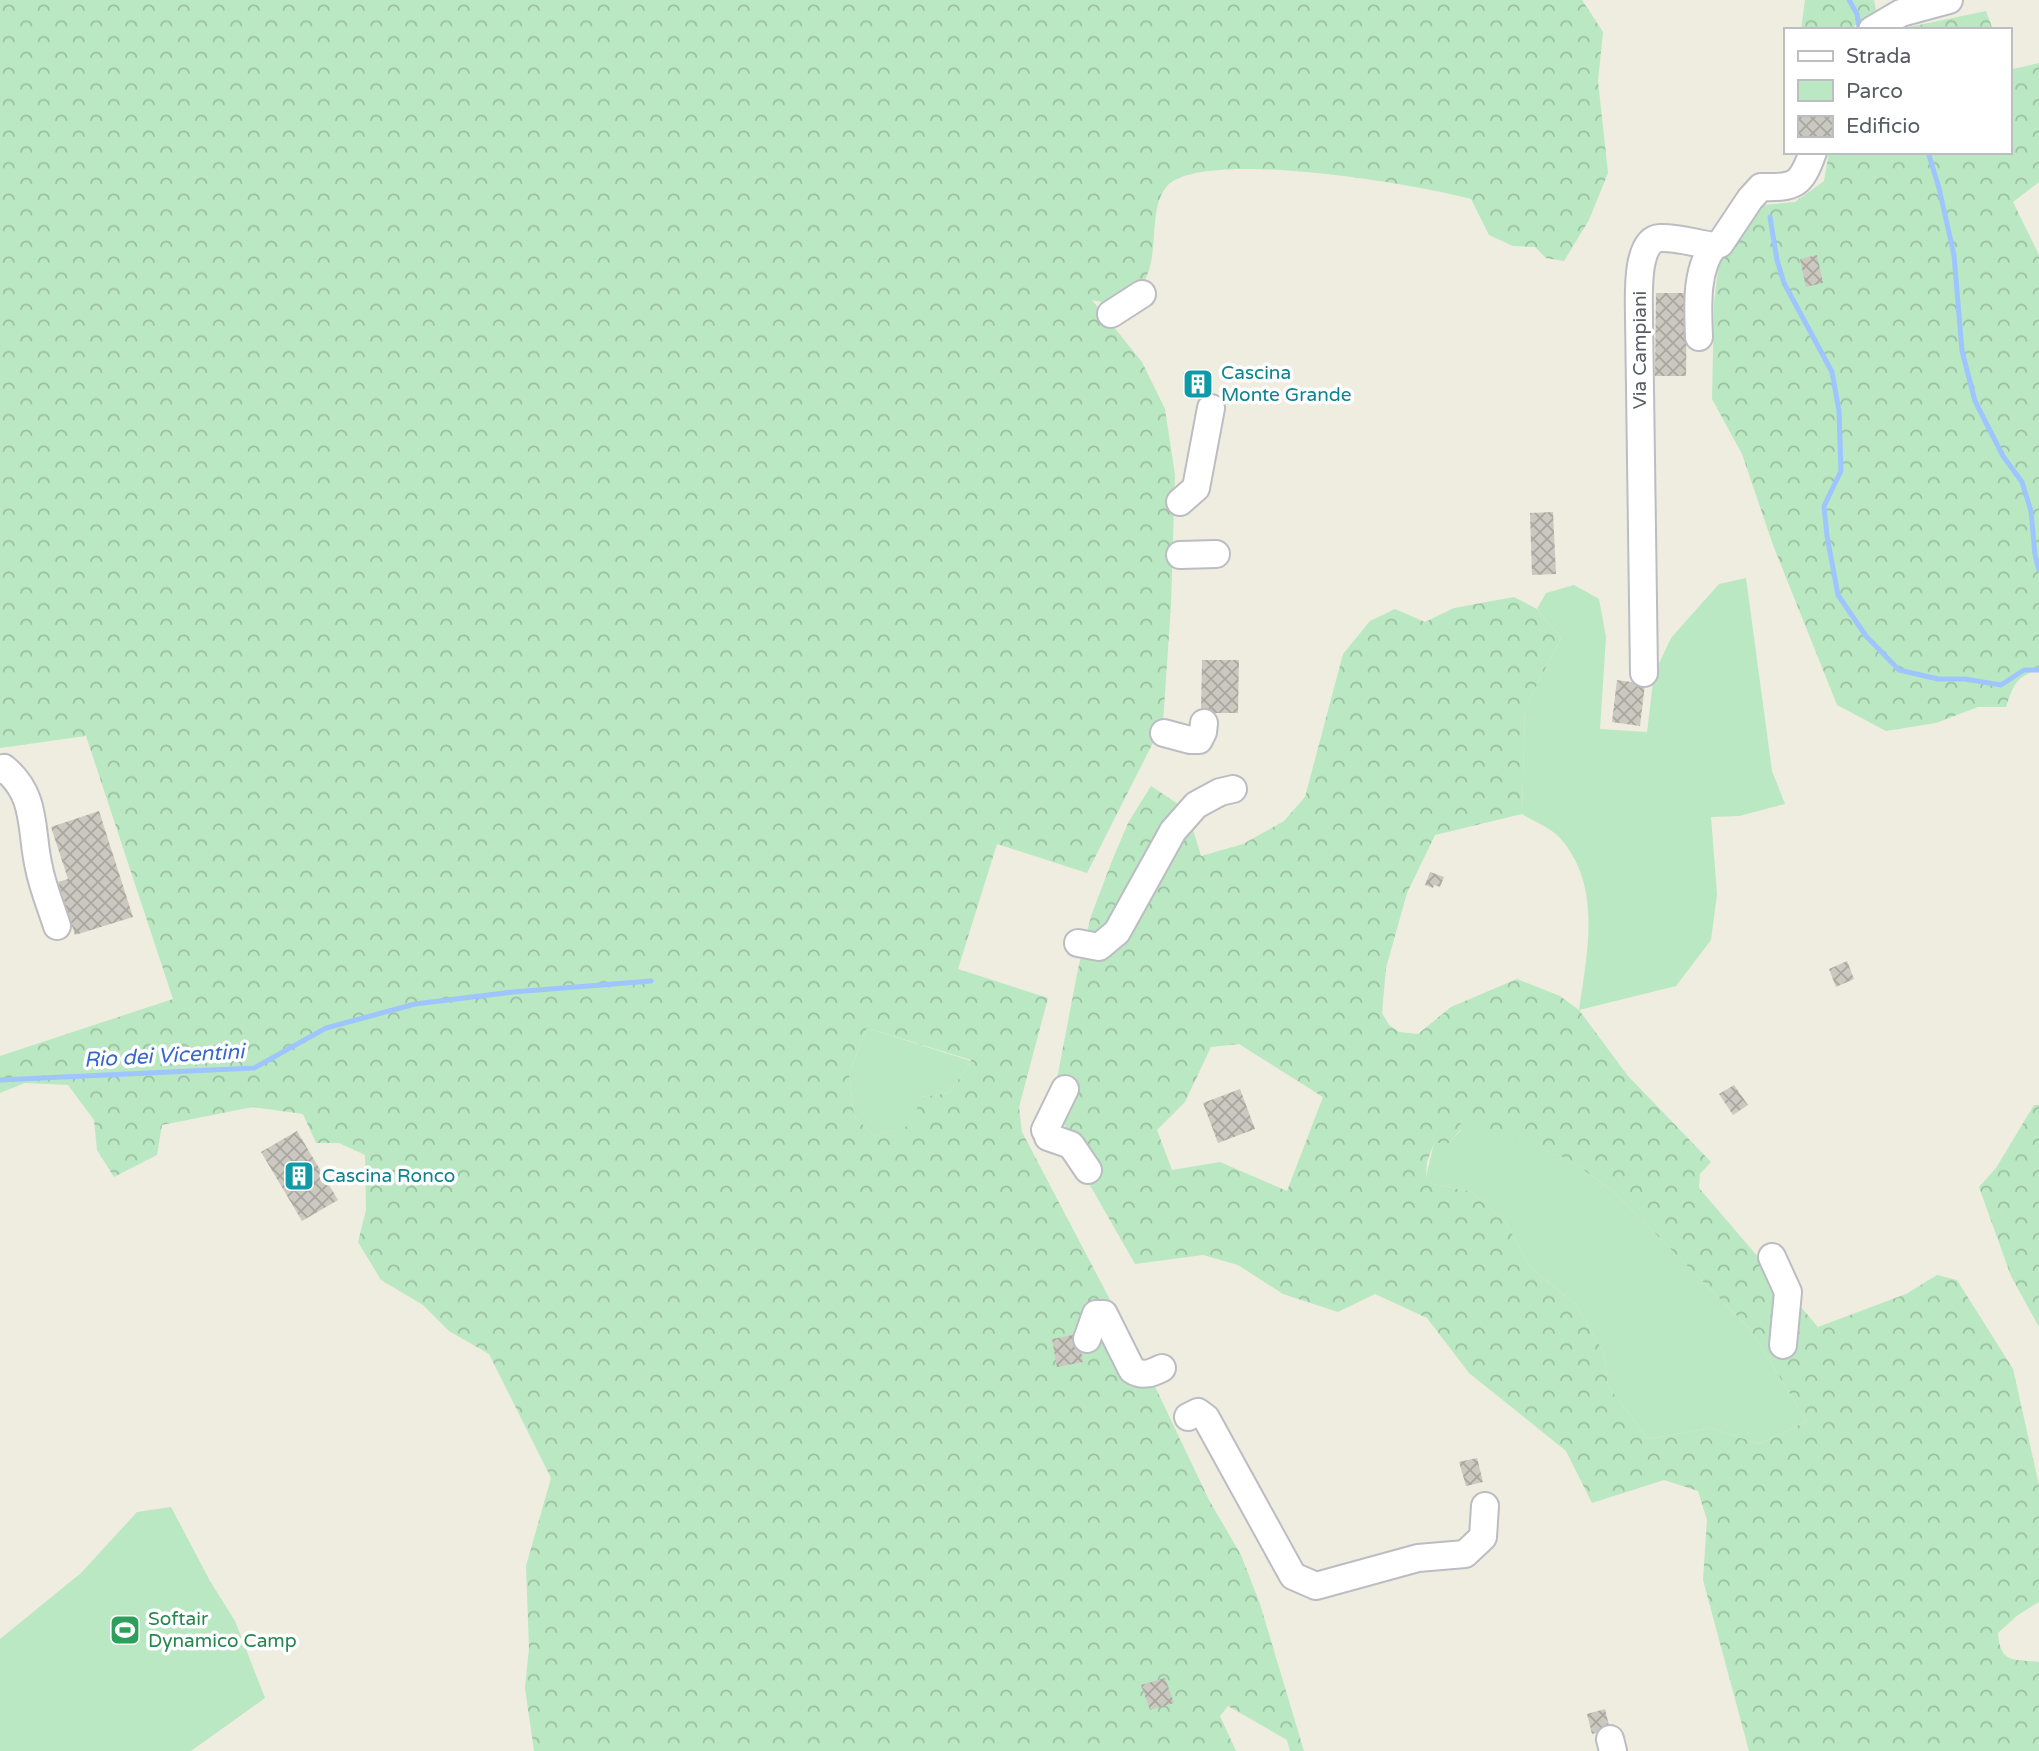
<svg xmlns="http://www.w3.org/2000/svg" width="2039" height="1751" font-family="'Varela Round',sans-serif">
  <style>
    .green { fill: #bae8c2 }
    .forest { fill: url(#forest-crowns); fill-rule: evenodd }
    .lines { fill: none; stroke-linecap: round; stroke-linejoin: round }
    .stream { stroke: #9fc5ff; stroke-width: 5 }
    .building { fill: url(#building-cross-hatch) }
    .minor-casing { stroke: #bbbdc3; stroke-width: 30 }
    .minor { stroke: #fff; stroke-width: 26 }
    .labels { text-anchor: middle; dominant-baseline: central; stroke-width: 7; stroke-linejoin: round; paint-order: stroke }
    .street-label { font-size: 19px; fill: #595c63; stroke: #fff }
    .culture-label { font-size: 19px; fill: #0d838f; stroke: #fff; text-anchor: start }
    .leisure-label { font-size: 19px; fill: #27864d; stroke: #fff; text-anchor: start }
    .water-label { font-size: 21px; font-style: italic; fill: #3767cd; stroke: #fff }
  </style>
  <defs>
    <pattern id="forest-crowns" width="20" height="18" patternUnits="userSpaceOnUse" patternTransform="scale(1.75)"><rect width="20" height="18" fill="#bae8c2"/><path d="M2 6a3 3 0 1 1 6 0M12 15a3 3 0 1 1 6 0" fill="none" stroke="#9abfa1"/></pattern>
    <pattern id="building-cross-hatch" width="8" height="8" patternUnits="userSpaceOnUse" patternTransform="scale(1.75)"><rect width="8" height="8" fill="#cbc9bf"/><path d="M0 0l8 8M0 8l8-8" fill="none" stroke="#a8a69f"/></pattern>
  </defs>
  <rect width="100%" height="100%" fill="#eeede0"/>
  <g class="green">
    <path d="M1746,578L1772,771L1785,804L1739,816L1711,817L1717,894L1711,940L1676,986L1579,1010C1587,953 1603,885 1559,837C1551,828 1533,821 1522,814L1525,708L1561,638L1537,609L1546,593L1574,585L1599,599L1606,637L1600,729L1647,732L1654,674L1671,638L1719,584Z"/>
    <path d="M867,1028L971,1061L949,1093L921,1097L912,1125L874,1136L854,1116L849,1073Z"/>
    <path d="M1459,1116L1570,1160L1615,1193L1750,1329L1807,1421L1760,1444L1711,1428L1648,1439L1608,1386L1604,1353L1575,1304L1531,1268L1506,1223L1472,1192L1433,1184L1426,1177L1434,1143H1449L1461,1130Z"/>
    <path d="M171,1507L210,1581L235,1621L265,1698L191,1751H0V1639L81,1573L137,1512Z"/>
  </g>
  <g class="forest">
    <path d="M0,0H1582L1603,32L1598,81L1608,173L1589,220L1564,261L1546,258L1535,247L1513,246L1489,235L1471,199C1421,185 1202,147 1167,186C1143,214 1168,273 1128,298C1125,299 1122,302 1118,303C1111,305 1099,301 1092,300L1142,362L1165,409L1175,475L1171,605L1163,723L1087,873L997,844L958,969L1048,998L1019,1107L1022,1132L1149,1374L1209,1500L1241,1555L1260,1604L1304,1751H1290L1287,1740L1228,1706L1220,1716L1236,1751H534L525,1688L529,1648L526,1566L551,1478L489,1354L449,1331L423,1305L381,1280L358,1242L366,1210L365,1155L339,1143H316L303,1114L253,1107L162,1125L157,1155L114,1177L97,1150L94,1120L68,1085L25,1083L0,1093V1056L173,999L86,736L0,748ZM867,1028L971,1060V1061L949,1093L921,1097L911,1125L874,1136L854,1116L849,1073Z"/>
    <path d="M1805,0H1874L1876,10L1849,30H1801Z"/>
    <path d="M1986,11L1993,30H1895Z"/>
    <path d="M2039,63V182L2013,202L2039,255V669C2015,678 2014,684 2006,707H1978L1936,723L1886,731L1837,705L1773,545L1742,454L1712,399L1714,302L1720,253L1752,206L1795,202L1824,181L1829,152H2009V70Z"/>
    <path d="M1514,597L1537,609L1561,638L1525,708L1522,814L1435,835L1407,893L1386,968L1382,1013L1389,1025L1399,1032L1418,1034L1451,1007L1517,979L1560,996L1579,1010L1628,1076L1711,1162L1700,1174L1699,1188L1818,1327L1906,1294L1937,1275L1957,1280L2013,1369L2039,1485V1602L2018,1615L1998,1633C2000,1664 2013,1659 2039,1662V1751H1749L1703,1580L1707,1520L1698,1491L1664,1480L1592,1503L1566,1451L1469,1373L1427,1318L1375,1294L1338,1312L1283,1294L1238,1265L1203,1255L1135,1264L1075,1159L1072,1140L1055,1106L1056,1084L1078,969L1091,916L1112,861L1128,823L1151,786L1181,806L1222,800L1191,823L1201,856L1243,844L1284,821L1305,797L1343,654L1370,621L1395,609L1425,622L1454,608ZM1239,1044L1323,1097L1287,1191L1220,1162L1172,1170L1157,1130L1185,1102L1211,1047ZM1460,1117L1570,1160L1615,1193L1750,1329L1807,1421L1760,1444L1711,1428L1648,1439L1608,1386L1604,1353L1575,1304L1531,1268L1506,1223L1472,1192L1433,1184L1426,1177L1427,1162L1434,1143H1449L1461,1129Z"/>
    <path d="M2034,1105H2039V1327L2011,1276L1979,1187L1996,1168Z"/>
  </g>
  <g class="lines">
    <g class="stream">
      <path d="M1849,0L1857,14L1859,27"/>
      <path d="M1928,152L1939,188L1954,255L1962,351L1975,401L2003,456L2022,482L2031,511L2035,555L2039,570"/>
      <path d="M1770,217L1777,260L1784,283L1832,372L1839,411L1841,471L1824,506L1827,536L1838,595L1866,636L1899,670L1938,679H1965L2001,685L2024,670H2039"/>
      <path d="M0,1080L254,1068L326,1028L415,1004L513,992L651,981"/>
    </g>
  </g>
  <g class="building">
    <path d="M1817,255L1823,283L1806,287L1800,259Z"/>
    <path d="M1656,293H1687L1686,376H1655Z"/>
    <path d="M1197,369L1200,378L1206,376L1213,394L1198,399L1195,390L1190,392L1183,373Z"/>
    <path d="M1553,512L1556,574L1532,575L1530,513Z"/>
    <path d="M1202,660H1239L1238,713H1201Z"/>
    <path d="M1617,680L1645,684L1640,726L1612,722Z"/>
    <path d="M99,811L133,917L75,935L58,882L68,879L51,827Z"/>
    <path d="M1430,872L1444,877L1440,887L1434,885L1433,888L1425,885Z"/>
    <path d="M1847,961L1854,979L1836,987L1829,969Z"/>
    <path d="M1734,1085L1748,1105L1733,1115L1719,1094Z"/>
    <path d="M1240,1089L1255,1129L1218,1143L1203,1103Z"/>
    <path d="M297,1131L338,1200L302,1221L261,1152Z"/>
    <path d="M1078,1334L1083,1362L1057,1367L1052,1339Z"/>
    <path d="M1477,1458L1483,1482L1466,1486L1459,1462Z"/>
    <path d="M1165,1678L1174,1703L1150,1710L1141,1685Z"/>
    <path d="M1605,1709L1610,1730L1592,1734L1587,1714Z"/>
  </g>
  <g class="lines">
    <g class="minor-casing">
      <g id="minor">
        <path d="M1872,30L1901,13L1949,0"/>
        <path d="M1111,314L1142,294"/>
        <path d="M1699,337C1698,308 1695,270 1714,246"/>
        <path d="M1180,502L1196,488L1211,408"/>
        <path d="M1180,555L1216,554"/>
        <path d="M1644,673L1639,317C1639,299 1635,240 1660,238C1677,237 1698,244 1714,246L1720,244L1750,199L1761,187C1796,188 1801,185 1813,152"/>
        <path d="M1164,733L1190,740H1199L1203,732L1204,723"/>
        <path d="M0,770L4,768C38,796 30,830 39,868C43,888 51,907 57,926"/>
        <path d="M1078,943L1099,947L1117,932L1173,831L1196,805L1220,792L1233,789"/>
        <path d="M1045,1130L1065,1089"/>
        <path d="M1048,1137L1071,1145L1088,1170"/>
        <path d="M1772,1257L1788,1292L1783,1345"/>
        <path d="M1087,1339L1096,1314H1104L1132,1370C1143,1377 1152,1373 1162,1368"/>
        <path d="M1188,1417L1198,1412L1206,1418L1293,1576L1316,1586L1418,1558L1465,1554L1483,1537L1485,1506"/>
        <path d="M1610,1739L1613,1751"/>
      </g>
    </g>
    <use href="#minor" class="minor"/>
  </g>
  <defs>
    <g id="building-square" transform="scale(1.575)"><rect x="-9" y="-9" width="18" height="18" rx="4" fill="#0f9aa8" stroke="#fff"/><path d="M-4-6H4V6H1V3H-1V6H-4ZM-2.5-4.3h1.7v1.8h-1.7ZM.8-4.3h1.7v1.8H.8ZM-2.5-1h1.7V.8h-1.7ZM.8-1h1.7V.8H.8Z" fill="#fff"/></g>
    <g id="stadium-square" transform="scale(1.575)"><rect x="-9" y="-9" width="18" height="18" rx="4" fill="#2e9e5b" stroke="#fff"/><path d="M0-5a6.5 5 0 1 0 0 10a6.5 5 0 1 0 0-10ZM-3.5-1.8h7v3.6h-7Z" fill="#fff"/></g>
  </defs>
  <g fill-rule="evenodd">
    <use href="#building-square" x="1198" y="384"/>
    <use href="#building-square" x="299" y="1176"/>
    <use href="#stadium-square" x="125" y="1630"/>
  </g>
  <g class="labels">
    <g class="street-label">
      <text transform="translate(1640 350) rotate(-90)">Via Campiani</text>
    </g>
    <g class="culture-label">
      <text x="1221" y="373">Cascina<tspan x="1221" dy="22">Monte Grande</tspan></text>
      <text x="322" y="1176">Cascina Ronco</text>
    </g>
    <g class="leisure-label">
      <text x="148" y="1619">Softair<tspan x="148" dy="22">Dynamico Camp</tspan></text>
    </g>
    <g class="water-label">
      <text transform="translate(164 1056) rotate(-3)">Rio dei Vicentini</text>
    </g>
  </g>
  <rect x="1784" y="28" width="228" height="126" fill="#ffffff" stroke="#bdbec1" stroke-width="2"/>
  <rect x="1798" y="51" width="35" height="10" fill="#ffffff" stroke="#bdbec1" stroke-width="2"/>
  <text x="1846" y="63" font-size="21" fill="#595c63">Strada</text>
  <rect x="1798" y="80" width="35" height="21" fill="#bae8c2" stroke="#bdbec1" stroke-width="2"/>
  <text x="1846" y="98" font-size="21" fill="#595c63">Parco</text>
  <rect x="1798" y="116" width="35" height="21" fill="url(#building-cross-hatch)" stroke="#bdbec1" stroke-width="2"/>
  <text x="1846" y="133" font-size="21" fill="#595c63">Edificio</text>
</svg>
